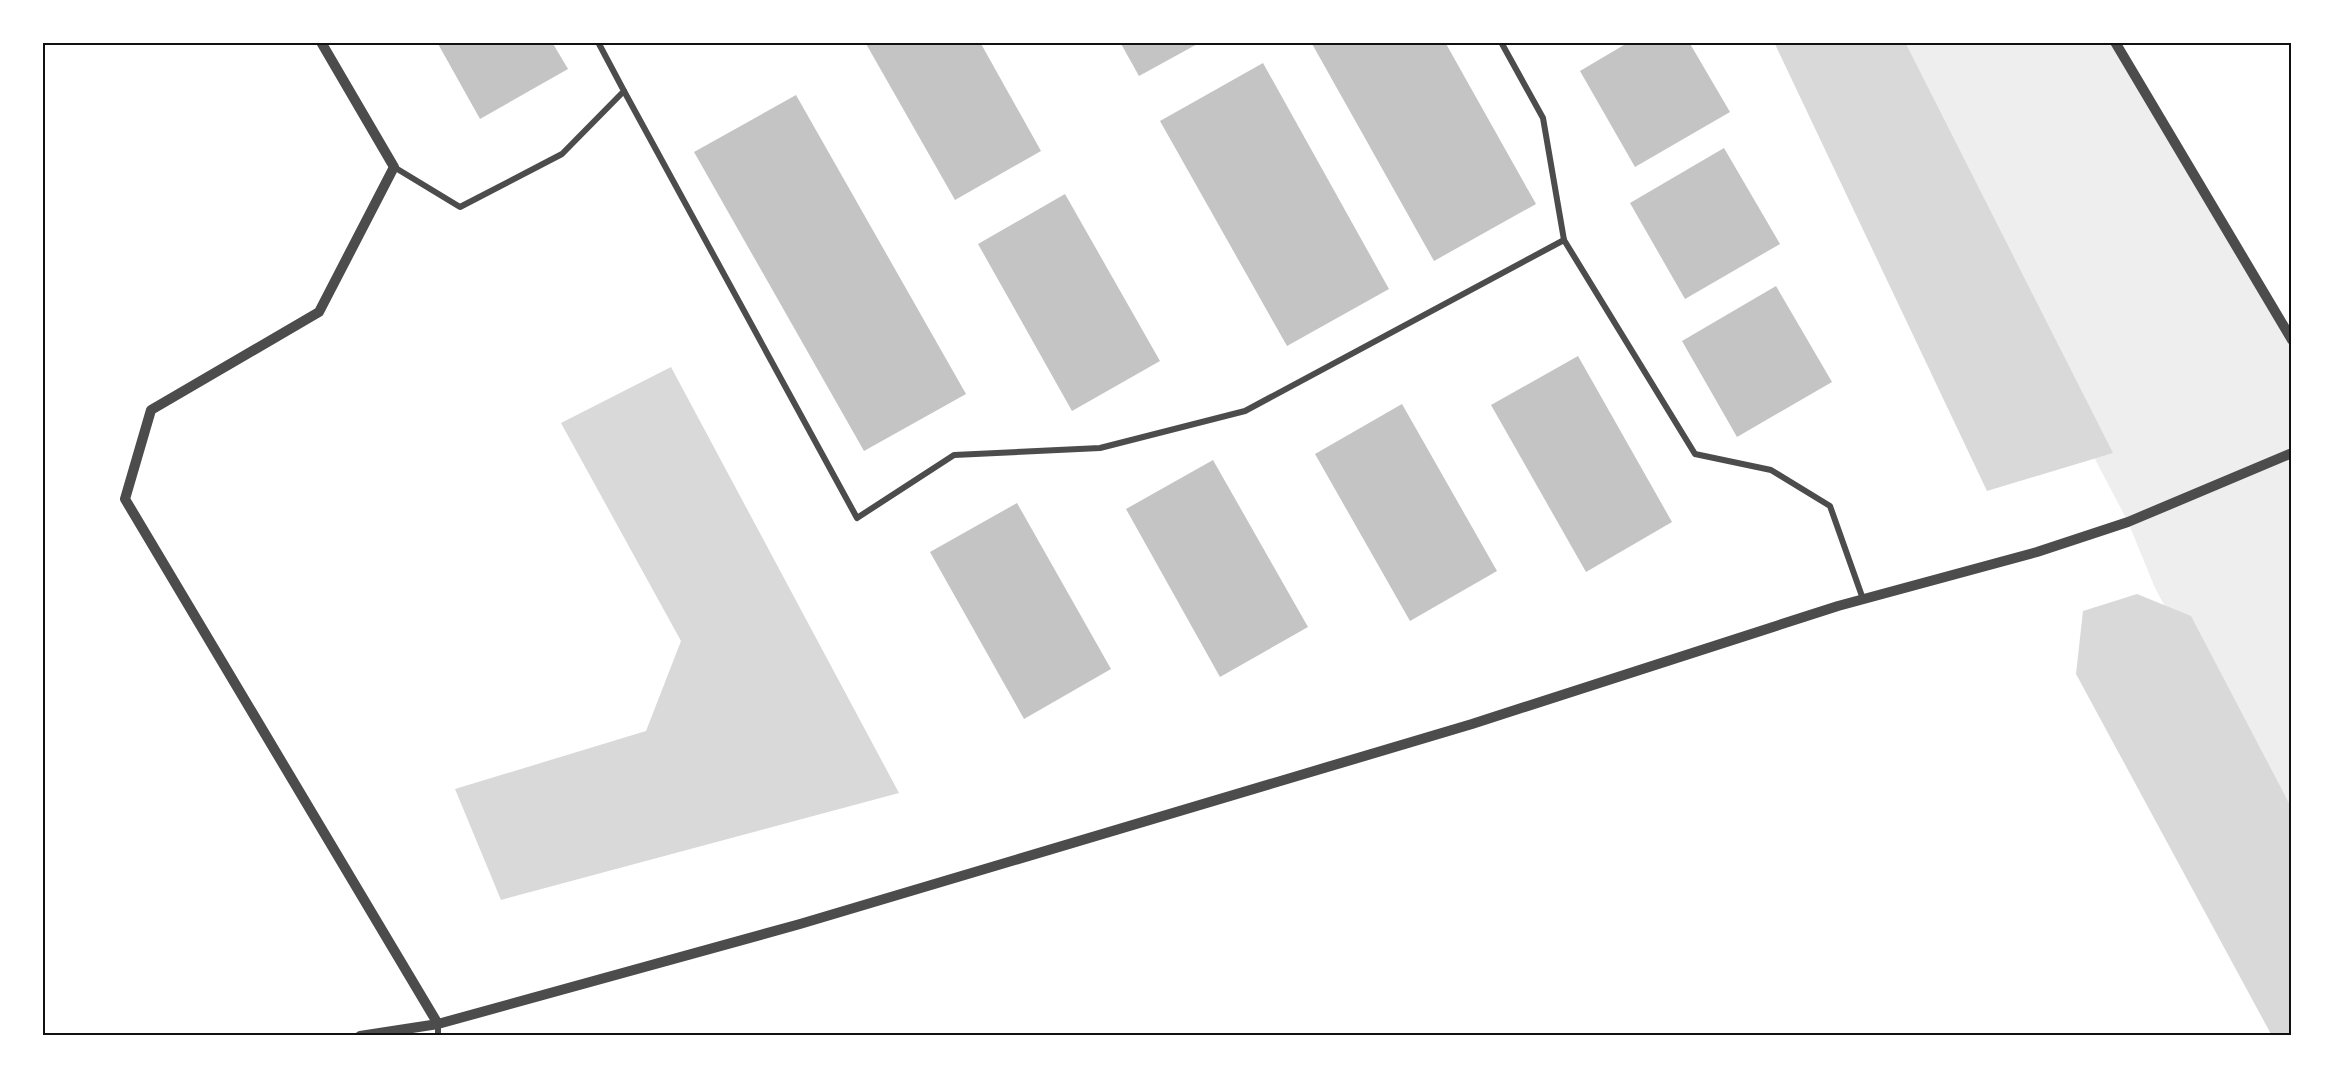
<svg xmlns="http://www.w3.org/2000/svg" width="2334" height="1078" font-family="'Open Sans',sans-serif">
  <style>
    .green { fill: #eee }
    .water { fill: #d9d9d9 }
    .building { fill: #c4c4c4 }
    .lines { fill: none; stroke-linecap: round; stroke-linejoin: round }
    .minor { stroke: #4c4c4c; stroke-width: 6 }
    .tertiary { stroke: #4c4c4c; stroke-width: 10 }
    .neatline { fill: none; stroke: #111; stroke-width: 2 }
  </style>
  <rect width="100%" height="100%" fill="#fff"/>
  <path class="green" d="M1876,42H2115L2292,341V841L2155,588L2128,522Z"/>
  <g class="water">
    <path d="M1774,42H1905L2113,453L1987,491Z"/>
    <path d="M671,367L899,793L501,900L455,789L646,731L681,641L561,423Z"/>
    <path d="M2137,594L2191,616L2292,809V1036H2272L2076,674L2083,611Z"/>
  </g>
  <g class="building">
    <path d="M437,42H552L568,69L480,119Z"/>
    <path d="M865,42H980L1041,151L955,200Z"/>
    <path d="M1120,42H1201L1139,76Z"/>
    <path d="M1311,42H1445L1536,204L1434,261Z"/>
    <path d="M1629,42H1689L1730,112L1635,167L1580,71Z"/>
    <path d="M1263,63L1389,289L1287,346L1160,121Z"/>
    <path d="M796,95L966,394L864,451L694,152Z"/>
    <path d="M1724,148L1780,244L1685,299L1630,203Z"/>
    <path d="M1065,194L1160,361L1072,411L978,244Z"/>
    <path d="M1776,286L1832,382L1737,437L1682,341Z"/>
    <path d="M1578,356L1672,522L1586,572L1491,405Z"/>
    <path d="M1402,404L1497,571L1410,621L1315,454Z"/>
    <path d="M1213,460L1308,627L1220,677L1126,509Z"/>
    <path d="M1017,503L1111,669L1024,719L930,552Z"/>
  </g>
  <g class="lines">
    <g class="minor">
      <path d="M1501,42L1543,118L1564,240L1695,454L1771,470L1830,506L1863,599"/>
      <path d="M624,91L857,518L954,455L1100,448L1245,411L1564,240"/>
      <path d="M394,167L460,207L562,154L624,91L598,42"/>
      <path d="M438,1036V1024"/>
    </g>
    <g class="tertiary">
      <path d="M321,42L394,167L319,312L151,410L125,499L438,1024"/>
      <path d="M2115,42L2292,340"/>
      <path d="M360,1036L438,1024L800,924L1472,724L1838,606L2037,552L2128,522L2292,453"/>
    </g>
  </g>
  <rect width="2334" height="1078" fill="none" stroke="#ffffff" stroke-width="87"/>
  <rect x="44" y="44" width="2246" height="990" class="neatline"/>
</svg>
